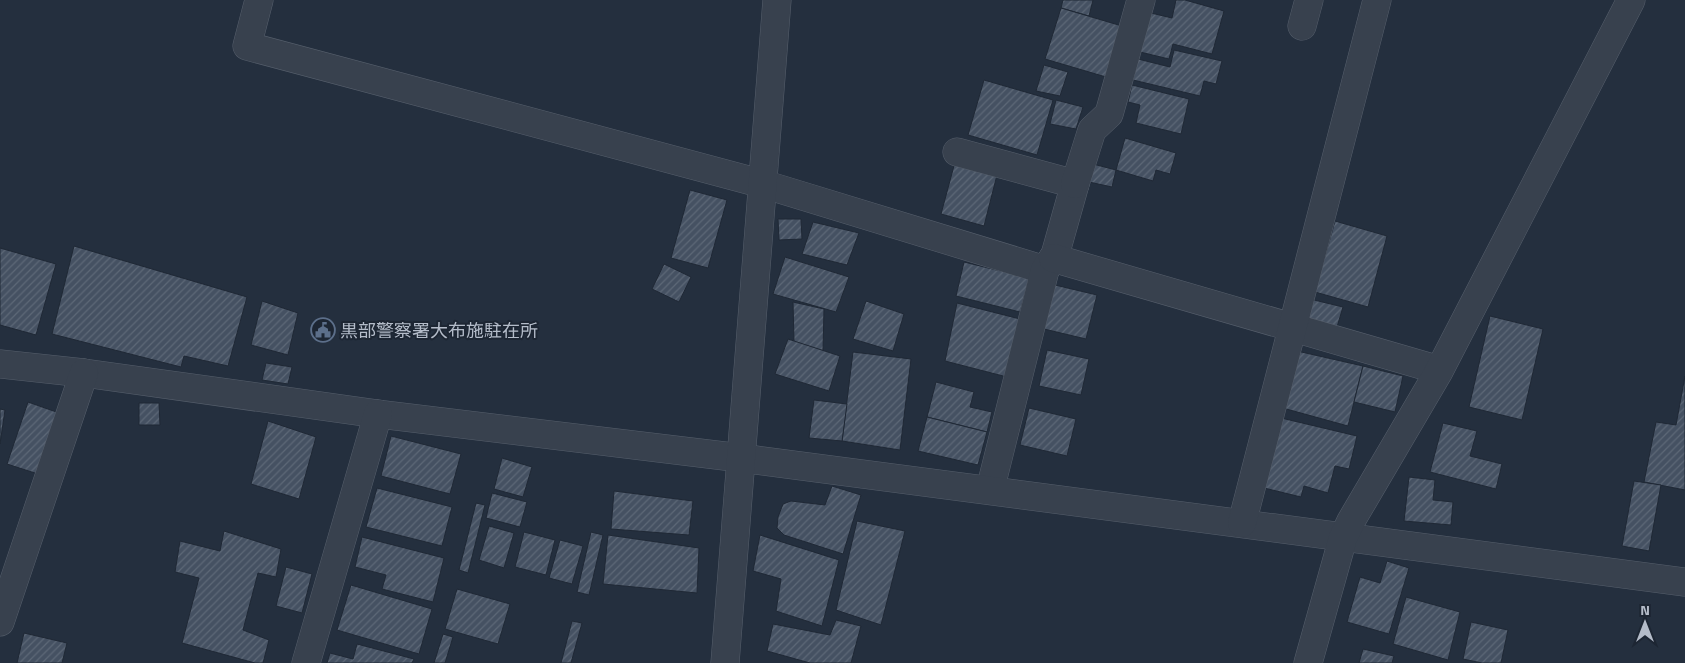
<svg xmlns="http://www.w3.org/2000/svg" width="1685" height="663" font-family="'Titillium Web','Noto Sans JP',sans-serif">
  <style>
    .building { fill: url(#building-hatch); stroke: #1f2835 }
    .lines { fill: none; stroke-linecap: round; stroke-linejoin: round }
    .street-casing { stroke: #565f6c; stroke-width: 29 }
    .street { stroke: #38414e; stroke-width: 28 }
    .labels { text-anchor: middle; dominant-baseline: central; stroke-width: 4; stroke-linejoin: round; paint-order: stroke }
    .poi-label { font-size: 18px; fill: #b4bcc9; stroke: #1d2633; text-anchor: start }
  </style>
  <defs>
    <pattern id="building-hatch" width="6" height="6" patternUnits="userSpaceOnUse" patternTransform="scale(1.25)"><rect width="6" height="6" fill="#455162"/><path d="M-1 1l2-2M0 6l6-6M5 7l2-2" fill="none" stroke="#5d6877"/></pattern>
  </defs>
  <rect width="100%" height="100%" fill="#242f3e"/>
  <g class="building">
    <path d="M1063,0H1093L1089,16L1061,8Z"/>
    <path d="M1176,0H1185L1224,11L1212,54L1173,44L1169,59L1140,52L1151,13L1172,18Z"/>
    <path d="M1061,8L1122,26L1106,77L1045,59Z"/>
    <path d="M1174,50L1222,61L1216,84L1204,81L1200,96L1133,80L1138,59L1170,67Z"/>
    <path d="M1044,65L1068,72L1060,96L1036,91Z"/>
    <path d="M984,80L1053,100L1037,155L968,135Z"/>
    <path d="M1132,85L1189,99L1181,134L1136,123L1140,105L1128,102Z"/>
    <path d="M1056,100L1083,107L1076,129L1050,124Z"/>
    <path d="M1125,138L1176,153L1170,174L1156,170L1153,181L1116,170Z"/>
    <path d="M955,162L997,175L984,226L941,214Z"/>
    <path d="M1093,164L1116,170L1112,187L1089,182Z"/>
    <path d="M690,190L727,200L708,268L671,258Z"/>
    <path d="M778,219H801L802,239L779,240Z"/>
    <path d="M1335,221L1387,236L1368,307L1315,292Z"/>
    <path d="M813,222L859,233L847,265L802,254Z"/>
    <path d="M74,246L247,297L228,366L184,356L181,367L52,334Z"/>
    <path d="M0,248L56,264L36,335L0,325Z"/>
    <path d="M785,257L849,277L836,312L773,294Z"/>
    <path d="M964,262L1029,278L1020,312L956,296Z"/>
    <path d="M664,264L691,277L679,302L652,289Z"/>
    <path d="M1055,285L1097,295L1086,339L1044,329Z"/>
    <path d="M1310,299L1343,307L1337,327L1304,320Z"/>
    <path d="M262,301L298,313L288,355L251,345Z"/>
    <path d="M866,301L904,314L893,351L853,339Z"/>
    <path d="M793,302L824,309L823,351L794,342Z"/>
    <path d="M957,303L1020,319L1007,377L945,361Z"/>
    <path d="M1490,316L1543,329L1522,420L1469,407Z"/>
    <path d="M788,339L840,356L829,391L775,374Z"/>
    <path d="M1047,350L1089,359L1081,395L1039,386Z"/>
    <path d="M1297,351L1363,366L1348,426L1279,407Z"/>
    <path d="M853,352L911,359L900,450L842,441Z"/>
    <path d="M266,363L292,367L288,384L262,380Z"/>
    <path d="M1363,366L1403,376L1395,412L1354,402Z"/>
    <path d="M1685,376V490L1644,482L1656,422L1676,425Z"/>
    <path d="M936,382L974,392L970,407L992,412L987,432L927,417Z"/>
    <path d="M814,400L847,404L842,441L809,438Z"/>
    <path d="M28,402L62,414L41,475L7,464Z"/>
    <path d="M139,403H159L160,425H139Z"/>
    <path d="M1029,408L1076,419L1067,456L1020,445Z"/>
    <path d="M0,409L5,410L0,444Z"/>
    <path d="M927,417L987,432L978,465L918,451Z"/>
    <path d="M1277,417L1357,436L1349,469L1335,466L1328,493L1304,486L1301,497L1260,487Z"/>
    <path d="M268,421L316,437L299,499L251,484Z"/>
    <path d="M1443,423L1477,431L1470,456L1502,464L1496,489L1430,472Z"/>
    <path d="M391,436L461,454L450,494L381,476Z"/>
    <path d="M502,458L532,467L523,497L494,489Z"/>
    <path d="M1409,477L1435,480L1433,500L1453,502L1451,525L1404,521Z"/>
    <path d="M1634,481L1661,485L1649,551L1622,546Z"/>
    <path d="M832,486L861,495L843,554L784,535L777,528L778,517L783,504L791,501L825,505Z"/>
    <path d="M377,488L452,507L442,546L366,527Z"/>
    <path d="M614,491L693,501L689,535L611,529Z"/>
    <path d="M492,493L527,502L520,527L486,518Z"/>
    <path d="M476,503L485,505L468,573L459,570Z"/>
    <path d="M857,521L905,531L881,625L836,610Z"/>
    <path d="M489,526L514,533L504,568L479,560Z"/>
    <path d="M224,531L281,549L276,577L258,573L243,630L269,640L263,663H255L182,643L199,578L175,572L180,541L220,551Z"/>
    <path d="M524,532L555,540L546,575L515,567Z"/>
    <path d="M591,532L603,535L589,595L577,592Z"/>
    <path d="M608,535L699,548L697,593L603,584Z"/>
    <path d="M760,535L839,560L822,626L776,611L781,579L753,571Z"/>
    <path d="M362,537L444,558L433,602L382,589L386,575L355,567Z"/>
    <path d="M560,540L583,546L572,584L549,578Z"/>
    <path d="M1387,561L1409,568L1389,634L1347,622L1360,577L1380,583Z"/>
    <path d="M286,567L312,574L302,613L276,606Z"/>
    <path d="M351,585L432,609L419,654L337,630Z"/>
    <path d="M457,589L510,604L498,644L445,629Z"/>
    <path d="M1406,597L1460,612L1448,660L1393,644Z"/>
    <path d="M836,620L861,626L851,663H810L767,651L773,624L830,635Z"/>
    <path d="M572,621L582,623L571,663H561Z"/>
    <path d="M1471,622L1508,630L1501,663H1482L1463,659Z"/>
    <path d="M24,633L67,643L62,663H17Z"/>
    <path d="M443,634L453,637L445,663H434Z"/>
    <path d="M357,644L414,659L412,663H327L330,653L353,659Z"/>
    <path d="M1363,649L1394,656L1392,663H1359Z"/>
  </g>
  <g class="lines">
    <g class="street-casing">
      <g id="street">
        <path d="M259,0L247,46L763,184L1045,270"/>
        <path d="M1302,26L1309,0"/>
        <path d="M957,152L1075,184L1055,255L1045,270L990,490"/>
        <path d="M1075,184L1092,130L1109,114L1141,0"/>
        <path d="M1053,258L1439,370"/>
        <path d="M0,364L84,373L378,414L741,458L1685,582"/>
        <path d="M1242,523L1377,0"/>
        <path d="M0,622L84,373"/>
        <path d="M306,663L378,414"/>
        <path d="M725,663L777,0"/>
        <path d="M1308,663L1343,538L1351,521L1438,373L1631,0"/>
      </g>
    </g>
    <use href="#street" class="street"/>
  </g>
  <defs>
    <g id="civic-ring" transform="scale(1.25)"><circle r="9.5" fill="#1d2633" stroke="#5c6f8a" stroke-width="1.5"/><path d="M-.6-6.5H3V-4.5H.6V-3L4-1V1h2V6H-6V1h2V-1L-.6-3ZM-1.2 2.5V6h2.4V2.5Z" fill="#5c6f8a"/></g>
  </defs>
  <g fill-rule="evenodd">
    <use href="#civic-ring" x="323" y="330"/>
  </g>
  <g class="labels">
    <g class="poi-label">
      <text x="340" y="330">黒部警察署大布施駐在所</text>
    </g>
  </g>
  <g transform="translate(1645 623)" stroke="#1d2633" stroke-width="4" paint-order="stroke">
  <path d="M0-4L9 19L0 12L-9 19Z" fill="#b4bcc9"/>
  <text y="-8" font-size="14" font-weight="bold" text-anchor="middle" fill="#b4bcc9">N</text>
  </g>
</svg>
